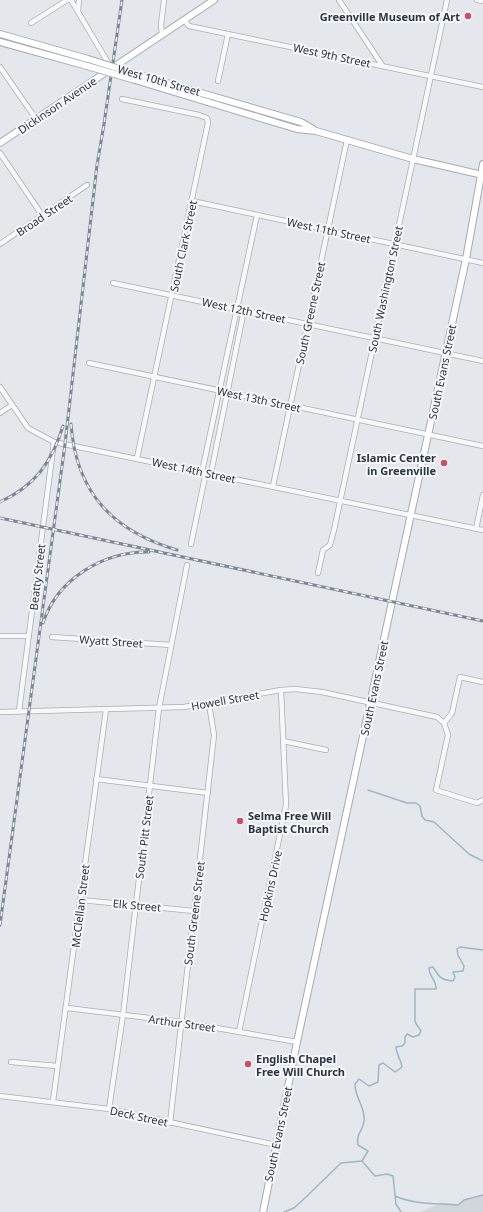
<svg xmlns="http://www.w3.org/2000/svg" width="483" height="1212" font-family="'Noto Sans',sans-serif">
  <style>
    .built { fill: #d2d6dd }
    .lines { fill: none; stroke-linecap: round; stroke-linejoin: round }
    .stream { stroke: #a1b5c9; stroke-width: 1.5 }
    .minor-casing { stroke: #a9aeb5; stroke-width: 6 }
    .major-casing { stroke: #a4abb7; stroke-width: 8 }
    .minor { stroke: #f7f8fa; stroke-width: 4.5 }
    .major { stroke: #fff; stroke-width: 6 }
    .rail-casing { stroke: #7e8694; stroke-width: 3 }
    .rail { stroke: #f4f6f8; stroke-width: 1.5; stroke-dasharray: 4.5; stroke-linecap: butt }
    .major-bridge-casing { stroke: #a4abb7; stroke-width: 8; stroke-linecap: butt }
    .major-bridge { stroke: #fff; stroke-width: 6 }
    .poi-dot { fill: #c95063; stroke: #f4f6f8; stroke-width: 1.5 }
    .labels { text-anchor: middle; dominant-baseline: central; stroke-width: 4; stroke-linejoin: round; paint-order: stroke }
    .poi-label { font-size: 11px; font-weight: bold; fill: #2c3543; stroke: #f4f6f8; text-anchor: end }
    .street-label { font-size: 11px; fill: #2c3543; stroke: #f4f6f8 }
  </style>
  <rect width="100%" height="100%" fill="#e4e7eb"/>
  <path class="built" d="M483,1195V1212H420L442,1203L458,1205L464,1200Z"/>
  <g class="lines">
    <g class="stream">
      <path d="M368,790L407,803H416L420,806L422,816L425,820L434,822L469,854L483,861"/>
      <path d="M362,1161L375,1176L387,1174L393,1176L396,1204L401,1212"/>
      <path d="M395,1196C415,1205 436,1203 458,1205L464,1200L483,1195"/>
      <path d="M284,1212L294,1208L306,1197L341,1163L362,1161L368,1151L358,1145C356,1132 363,1132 364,1121C366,1108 354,1096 355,1084L359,1079L369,1086L378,1082L379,1065L383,1063L395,1072L402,1067C401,1059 396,1054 396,1047L402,1046L405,1043V1037L407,1034L413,1037L419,1035L421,1031L415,1022V989H436C437,981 429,977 429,968L433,967C439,977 441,980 453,981L455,977L453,972L463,971L464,966L458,955L457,949L460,947L483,950"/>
    </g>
    <g class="minor-casing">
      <g id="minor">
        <path d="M71,0L110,66"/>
        <path d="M339,0L382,65"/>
        <path d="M477,0L483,1"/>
        <path d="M78,11L79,0"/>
        <path d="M184,20L189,26L483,87"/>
        <path d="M31,23L67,0"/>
        <path d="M162,35L161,25L164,0"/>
        <path d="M0,67L36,119"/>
        <path d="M218,81L228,34"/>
        <path d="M122,99L199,115L207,118L208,123L137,458"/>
        <path d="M0,153L42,215"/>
        <path d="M192,201L483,263"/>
        <path d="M0,244L87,185"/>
        <path d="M113,283L483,361"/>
        <path d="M89,363L483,446"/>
        <path d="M0,387L28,428L54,442L483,530"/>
        <path d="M0,413L12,405"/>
        <path d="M202,472L257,215"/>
        <path d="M211,473L244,310"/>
        <path d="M273,486L347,140"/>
        <path d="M476,529L483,495"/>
        <path d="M191,544L206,472"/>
        <path d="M318,573L323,550L330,545L334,530L447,0"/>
        <path d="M0,636H29"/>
        <path d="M52,637L171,645"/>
        <path d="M19,711L54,442"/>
        <path d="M0,712L184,707L281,690L295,689L322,692L437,717L444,723L448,735L436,790L477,803L483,800"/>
        <path d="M444,723L452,713L460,677L483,682"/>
        <path d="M283,741L326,750"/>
        <path d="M96,779L208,793"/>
        <path d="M81,900L194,911"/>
        <path d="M67,1008L182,1022L297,1042"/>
        <path d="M239,1032L286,805L281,690"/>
        <path d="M11,1062L57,1066"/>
        <path d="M0,1096L109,1109L276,1145"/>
        <path d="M53,1101L106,710"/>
        <path d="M109,1109L123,1015L159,708L187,565"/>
        <path d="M170,1123L214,735L209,704"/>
      </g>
    </g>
    <g class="major-casing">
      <g id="major">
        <path d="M0,34L88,59"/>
        <path d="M0,42L87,66"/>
        <path d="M136,74L301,122L313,129"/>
        <path d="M135,80L297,129L316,131L413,159L483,175"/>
        <path d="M0,143L214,0"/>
        <path d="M263,1212L297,1042L466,259L483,164"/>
      </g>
    </g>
    <use href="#minor" class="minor"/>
    <use href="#major" class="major"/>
    <g class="rail-casing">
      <g id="rail">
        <path d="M71,424C76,493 113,531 177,550"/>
        <path d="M0,502C35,486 52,462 63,426"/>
        <path d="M0,518L483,621"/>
        <path d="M43,623C57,579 104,551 149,552"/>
        <path d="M0,925L65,444L97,165L104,124L122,0"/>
      </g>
    </g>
    <use href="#rail" class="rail"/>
    <g class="major-bridge-casing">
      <g id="major-bridge">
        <path d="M88,59L136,74"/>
        <path d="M87,66L135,80"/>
      </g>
    </g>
    <use href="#major-bridge" class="major-bridge"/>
  </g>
  <g class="poi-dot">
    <circle cx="468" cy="16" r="4"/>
    <circle cx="444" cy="463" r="4"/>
    <circle cx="240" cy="821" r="4"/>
    <circle cx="248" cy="1064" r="4"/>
  </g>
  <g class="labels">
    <g class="poi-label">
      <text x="460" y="16">Greenville Museum of Art</text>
      <text x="436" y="457">Islamic Center<tspan x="436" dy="13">in Greenville</tspan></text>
      <text x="248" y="815" text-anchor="start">Selma Free Will<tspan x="248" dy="13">Baptist Church</tspan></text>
      <text x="256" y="1058" text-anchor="start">English Chapel<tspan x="256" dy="13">Free Will Church</tspan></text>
    </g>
    <g class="street-label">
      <text transform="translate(332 55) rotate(12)">West 9th Street</text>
      <text transform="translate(159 80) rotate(16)">West 10th Street</text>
      <text transform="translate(57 105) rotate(-34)">Dickinson Avenue</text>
      <text transform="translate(44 215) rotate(-34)">Broad Street</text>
      <text transform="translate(329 230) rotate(12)">West 11th Street</text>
      <text transform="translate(183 246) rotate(-78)">South Clark Street</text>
      <text transform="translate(385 289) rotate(-78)">South Washington Street</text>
      <text transform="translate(244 310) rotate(12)">West 12th Street</text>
      <text transform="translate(310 313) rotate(-78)">South Greene Street</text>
      <text transform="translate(442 372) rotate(-78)">South Evans Street</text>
      <text transform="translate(259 399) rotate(12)">West 13th Street</text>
      <text transform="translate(194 470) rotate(12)">West 14th Street</text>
      <text transform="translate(37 577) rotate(-83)">Beatty Street</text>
      <text transform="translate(111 641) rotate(4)">Wyatt Street</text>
      <text transform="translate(374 688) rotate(-78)">South Evans Street</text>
      <text transform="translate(225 700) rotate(-10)">Howell Street</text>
      <text transform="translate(144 837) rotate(-83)">South Pitt Street</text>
      <text transform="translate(270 886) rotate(-78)">Hopkins Drive</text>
      <text transform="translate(137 905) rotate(5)">Elk Street</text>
      <text transform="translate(80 906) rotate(-83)">McClellan Street</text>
      <text transform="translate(194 913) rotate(-83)">South Greene Street</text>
      <text transform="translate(182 1023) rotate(8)">Arthur Street</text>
      <text transform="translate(139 1116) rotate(12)">Deck Street</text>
      <text transform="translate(278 1134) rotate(-78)">South Evans Street</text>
    </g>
  </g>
</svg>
